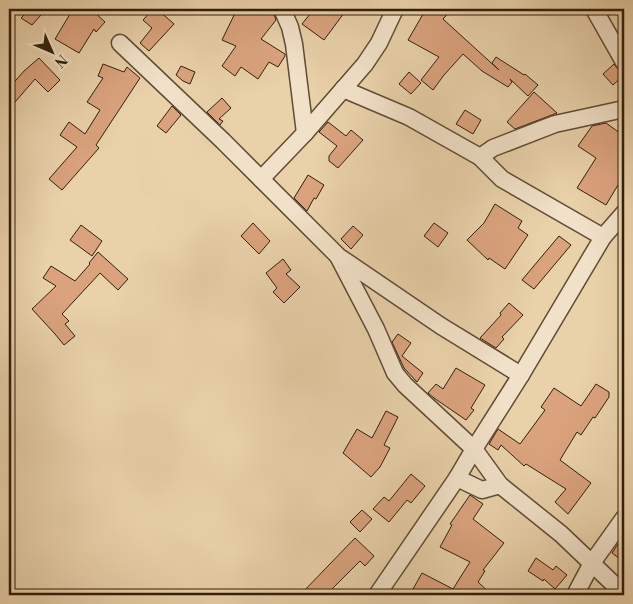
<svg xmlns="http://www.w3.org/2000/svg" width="633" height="604" font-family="'Libre Bodoni',serif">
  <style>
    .building { fill: #daa37e; stroke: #331f0c }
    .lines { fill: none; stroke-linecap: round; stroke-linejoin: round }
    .street-casing { stroke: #604c34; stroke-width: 19 }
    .street { stroke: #f1e1c8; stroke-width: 16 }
  </style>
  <rect width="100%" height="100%" fill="#e9d1aa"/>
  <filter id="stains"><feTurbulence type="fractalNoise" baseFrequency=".004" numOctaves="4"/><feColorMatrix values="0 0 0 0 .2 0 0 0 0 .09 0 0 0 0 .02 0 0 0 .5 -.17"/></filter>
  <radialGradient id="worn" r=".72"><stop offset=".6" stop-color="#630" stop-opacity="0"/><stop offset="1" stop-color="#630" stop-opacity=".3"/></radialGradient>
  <g class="building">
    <path d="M30,9H34L41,15L32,25L21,18Z"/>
    <path d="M73,9H91L105,22L96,32L94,29L79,53L55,39Z"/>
    <path d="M153,9H157L174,24L149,51L140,43L152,28L143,20Z"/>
    <path d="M237,9H272L276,20L261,39L285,54V56L278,67L269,62L258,79L241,67L235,76L222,66L236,46L222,40Z"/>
    <path d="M314,9H347L324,40L302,24Z"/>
    <path d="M426,9H452L443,19L499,70L492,63L496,57L524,75L525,74L538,85L528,96L510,79L512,82L508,87L482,71L463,54L444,75L433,90L421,80L439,57L408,40Z"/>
    <path d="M39,58L60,80L48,92L35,79L9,109V88L24,71Z"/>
    <path d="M103,64L124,72L127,67L140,78L96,145L99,148L62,190L49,179L77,147L60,135L69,122L85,134L100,110L87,102L103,78L98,76Z"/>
    <path d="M614,64L616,67L622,71L624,75L613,85L603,74Z"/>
    <path d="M181,66L195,72L190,84L183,81L176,75Z"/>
    <path d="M409,72L421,83L411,94L399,84Z"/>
    <path d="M534,92L557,113L515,129L507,122Z"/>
    <path d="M222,98L231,108L219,119L223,121L220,125L207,112Z"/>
    <path d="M172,106L181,115L166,133L157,126Z"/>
    <path d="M465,110L481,120L473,134L456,124Z"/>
    <path d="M328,122L346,136L351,130L363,140L338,168L329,161V156L337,146L319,132Z"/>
    <path d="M606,123L624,136V192L618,185L606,205L577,188L596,158L578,146L592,126Z"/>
    <path d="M308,175L324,185L316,199L314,198L307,211L294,198Z"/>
    <path d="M495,204L522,221L518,228L528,235L505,269L489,258L488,260L467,240L484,223Z"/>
    <path d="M253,223L270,241L259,254L241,236Z"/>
    <path d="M434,223L448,233L438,247L424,236Z"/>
    <path d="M81,225L102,241L92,256L70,240Z"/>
    <path d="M353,226L363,235L351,249L341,239Z"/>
    <path d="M559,236L571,245L534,289L522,280Z"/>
    <path d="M98,252L128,279L118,290L100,273L62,314L69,321L65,324L75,336L64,345L55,334L32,309L56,286L43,278L51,266L75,281L90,264L89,263Z"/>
    <path d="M283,259L291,270L286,274L300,287L284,303L273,292L277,288L266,273Z"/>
    <path d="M509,303L523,315L502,337L504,339L496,348L480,338L501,315L500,313Z"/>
    <path d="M398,334L411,343L402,356L423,373L417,382L404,368L392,342Z"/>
    <path d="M456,368L485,385L471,408L474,410L466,420L434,398L428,393L436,384L443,389Z"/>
    <path d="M596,384L609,392V397L595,418L593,417L581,435L577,432L560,460L591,483L568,514L555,502L566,489L526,464L524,466L501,445L498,450L489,444L498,429L520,444L545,410L541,407L554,388L581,406Z"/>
    <path d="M386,411L398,417L384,445L390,448L380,467L371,477L343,453L357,429L372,438Z"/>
    <path d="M411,474L425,486L411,503L407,500L389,522L373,509L384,497L389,501Z"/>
    <path d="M470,495L483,504L473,519L504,543L483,570L485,571L478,582L492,595H425L413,589L422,573L453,589L470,562L440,547L452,525L450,524Z"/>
    <path d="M362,510L372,519L360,532L350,522Z"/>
    <path d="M624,535V562L612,553Z"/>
    <path d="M355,538L374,556L365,566L360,561L326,595H300Z"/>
    <path d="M536,558L553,570L556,566L567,575L555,589L544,579L543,581L528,571Z"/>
  </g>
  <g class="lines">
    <g class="street-casing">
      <g id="street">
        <path d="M282,9L290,27L294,44L305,133"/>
        <path d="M594,9L624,62"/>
        <path d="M120,43L223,141L338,256L441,326L521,375"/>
        <path d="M343,89L409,117L480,157L502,179L603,237"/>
        <path d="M480,157L493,148L555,124L624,109"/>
        <path d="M261,179L305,133L365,64L379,43L395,9"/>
        <path d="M339,258L376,329L395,373L405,385L474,449L500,485L561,534L624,594"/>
        <path d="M457,478L482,490L500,485"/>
        <path d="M377,595L457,478L474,449L521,375L603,237L624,213"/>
        <path d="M575,595L592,563L624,518"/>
      </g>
    </g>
    <use href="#street" class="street"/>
  </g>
  <rect width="633" height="604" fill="none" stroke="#e9d1aa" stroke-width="30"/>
  <rect x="10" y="10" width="613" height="584" fill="none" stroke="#331f0c" stroke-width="2.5"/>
  <rect x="15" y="15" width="603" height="574" fill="none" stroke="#331f0c"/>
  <g transform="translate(52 52) rotate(135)" stroke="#f1e1c8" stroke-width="4" paint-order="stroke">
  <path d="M0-4L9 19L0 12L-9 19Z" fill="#331f0c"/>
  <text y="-8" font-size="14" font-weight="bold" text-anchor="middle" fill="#331f0c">N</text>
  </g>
  <rect width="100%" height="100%" filter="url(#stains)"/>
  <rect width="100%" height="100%" fill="url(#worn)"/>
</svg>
